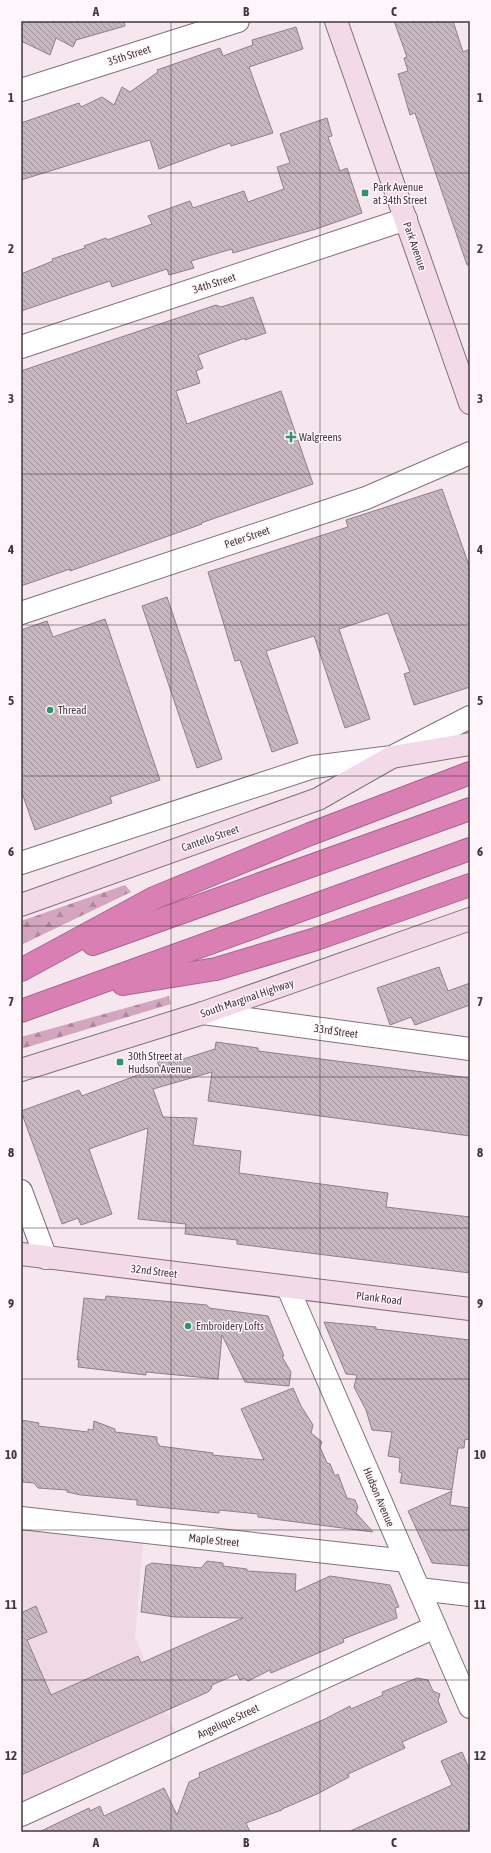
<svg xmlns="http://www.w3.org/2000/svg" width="491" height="1853" font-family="'Asap Condensed',sans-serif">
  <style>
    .built { fill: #f0d9e5 }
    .forest { fill: url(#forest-firs) }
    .building { fill: url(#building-back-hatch); stroke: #8f8088 }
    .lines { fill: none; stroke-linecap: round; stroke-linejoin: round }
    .minor-casing { stroke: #80727a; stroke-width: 24 }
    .tertiary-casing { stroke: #80727a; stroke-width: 24 }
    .secondary-casing { stroke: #80727a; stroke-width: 24 }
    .motorway-casing { stroke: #a4678a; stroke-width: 24 }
    .minor { stroke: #fff; stroke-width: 22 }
    .tertiary { stroke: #fff; stroke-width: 22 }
    .secondary { stroke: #f4d9e8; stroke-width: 22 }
    .motorway { stroke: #da7fb4; stroke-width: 22 }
    .grid { fill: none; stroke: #403a3d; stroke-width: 1; stroke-opacity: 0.55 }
    .poi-dot { fill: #2f936f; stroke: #fff5fa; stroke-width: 1.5 }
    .labels { text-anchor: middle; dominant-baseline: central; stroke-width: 3; stroke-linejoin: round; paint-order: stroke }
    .street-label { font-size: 11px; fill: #403a3d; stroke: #fff5fa }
    .poi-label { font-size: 11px; fill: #403a3d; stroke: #fff5fa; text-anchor: start }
    .neatline { fill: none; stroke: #403a3d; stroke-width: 1.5 }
    .grid-label { font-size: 13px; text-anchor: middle; font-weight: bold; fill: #403a3d }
  </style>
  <defs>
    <pattern id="forest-firs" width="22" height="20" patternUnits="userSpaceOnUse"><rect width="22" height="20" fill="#d3a5be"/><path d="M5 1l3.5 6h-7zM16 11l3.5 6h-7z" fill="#ad879c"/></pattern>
    <pattern id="building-back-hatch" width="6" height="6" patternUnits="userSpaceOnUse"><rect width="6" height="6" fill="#c7b8c0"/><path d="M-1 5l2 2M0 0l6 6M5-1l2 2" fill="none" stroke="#a3979d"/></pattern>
  </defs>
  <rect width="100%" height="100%" fill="#f6e6ee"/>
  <path class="built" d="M21,1518L144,1532L135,1637L180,1743L21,1816Z"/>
  <g class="forest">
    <path d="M125,885L131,892L21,945V921Z"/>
    <path d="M169,996L171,1004L21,1049V1037Z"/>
  </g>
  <g class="building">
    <path d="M21,21H124L125,26L76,40L73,47L56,38L50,55L21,41Z"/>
    <path d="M394,21H453L463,52L470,49V265H467L415,113L410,115L406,101L398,74L408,71L404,58L407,57Z"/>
    <path d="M296,27L303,49L249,67L273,133L231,146L230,143L159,169L150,140L21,180V123L79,103L81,107L102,97L114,105L122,87L130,92L158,72L157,70L220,48L223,56L253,45L252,40Z"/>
    <path d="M327,118L332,136L328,137L340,171L347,168L362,213L316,229L233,253L232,249L191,261L194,268L169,275L167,269L112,287L110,281L21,311V274L53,261L52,259L85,248L84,246L106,238L107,240L152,224L148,216L190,201L193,208L244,191L248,202L284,189L277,167L290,163L280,134Z"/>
    <path d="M253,297L266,333L245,340V338L198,355L203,368L196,371L200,383L176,391L187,424L281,391L313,484L201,523L202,524L70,571V569L21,586V371L216,305L221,307Z"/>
    <path d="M442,489L470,568V687L414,705L404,674L410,672L388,613L339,629L370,719L345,728L314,636L266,651L298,743L272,752L240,660L235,661L208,572L348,527L346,520Z"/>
    <path d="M167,597L222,759L197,768L142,606Z"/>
    <path d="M105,619L160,780L110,797L112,803L35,830L21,790V630L47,621L53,637Z"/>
    <path d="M439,967L448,991L470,983V1005L415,1025L411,1017L390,1025L377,988Z"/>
    <path d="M216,1042L258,1048V1051L470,1078V1136L208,1101L212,1072L153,1089L163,1117L197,1118L193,1145L241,1151L239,1173L388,1193L386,1207L470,1217V1273L237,1244V1240L185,1234L186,1224L138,1219L148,1128L89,1149L112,1214L81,1225L78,1218L62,1224L21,1111L79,1090L82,1096L159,1067L157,1059L174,1054L177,1061L215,1049Z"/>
    <path d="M106,1296L207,1305L209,1308L268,1316L284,1356L282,1357L291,1372L289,1386L245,1382L222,1335L218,1379L146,1372V1375L78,1367L79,1359L77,1360L84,1298L105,1300Z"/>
    <path d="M324,1322L376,1327V1329L470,1340V1440L465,1439L464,1448H458L452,1490L400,1483L402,1473L399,1472L400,1458L388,1456L392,1432L372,1430L366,1410L354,1387L357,1375L346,1374Z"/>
    <path d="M293,1388L301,1406L313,1425L311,1433L322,1442L320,1447L327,1463L330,1464L335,1476L338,1474L347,1498L355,1500L358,1507L356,1513L373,1532L258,1517V1514L219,1510V1513L137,1505V1500L81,1495L67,1492V1490L38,1488L34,1483L23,1482V1479L21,1478V1420L39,1423L38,1426L88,1432V1429L93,1430L94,1421L115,1429V1432L157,1437V1443L159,1444V1446L213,1453L212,1455L264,1460L241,1409Z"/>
    <path d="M452,1491L450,1505L470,1508V1566L432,1563L408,1511Z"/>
    <path d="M207,1561L223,1563V1566L247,1569V1571L296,1574L295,1592L330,1576L390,1585L399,1607L395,1608L397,1618L343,1639L344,1642L271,1673L270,1670L248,1681L244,1678L240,1680L237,1674L212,1685L211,1689L208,1692L21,1775V1613L36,1606L47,1632L27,1640L51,1695L138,1656L141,1663L243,1618L175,1617L141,1612L146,1566L152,1563L201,1568Z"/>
    <path d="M417,1678L428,1680L433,1691L440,1694L438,1701L447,1722L402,1742L405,1748L348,1774L349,1777L317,1794L282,1809V1810L246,1823L250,1832H39L89,1808L90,1811L100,1806L104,1816L164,1788L177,1815L189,1782L200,1777L199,1773L325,1719L350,1706L351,1709L383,1695L382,1692Z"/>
    <path d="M462,1752L470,1771V1832H348L452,1785L441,1761Z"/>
  </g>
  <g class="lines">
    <g class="minor-casing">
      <g id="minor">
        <path d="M21,90L238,21"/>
        <path d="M21,347L406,219"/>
        <path d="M21,613L366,498L470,453"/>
        <path d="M21,863L313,767L392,757L470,717"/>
        <path d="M203,1013L470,1049"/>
        <path d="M288,1288L470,1707"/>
        <path d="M21,1518L407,1561"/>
        <path d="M419,1589L470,1595"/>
        <path d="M21,1815L435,1627"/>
      </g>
    </g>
    <g class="tertiary-casing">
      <path id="tertiary" d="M21,1191L46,1258"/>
    </g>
    <g class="secondary-casing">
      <g id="secondary">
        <path d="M336,21L470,403"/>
        <path d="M21,905L318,799L392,757L470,744"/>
        <path d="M21,1070L203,1013L470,919"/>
        <path d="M21,1254L470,1309"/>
      </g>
    </g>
    <g class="motorway-casing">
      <g id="motorway">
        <path d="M93,944L470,809"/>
        <path d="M21,970L154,898L310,834L470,773"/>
        <path d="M123,984L216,969L316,939L470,885"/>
        <path d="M21,1011L470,849"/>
      </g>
    </g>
    <use href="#minor" class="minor"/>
    <use href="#tertiary" class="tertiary"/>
    <use href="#secondary" class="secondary"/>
    <use href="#motorway" class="motorway"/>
  </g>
  <path class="grid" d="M171,21V1832M320,21V1832M21,173H470M21,324H470M21,474H470M21,625H470M21,776H470M21,926H470M21,1077H470M21,1228H470M21,1379H470M21,1530H470M21,1680H470"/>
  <g class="poi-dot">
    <rect x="361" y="189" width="8" height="8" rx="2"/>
    <path d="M289 431h4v4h4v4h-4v4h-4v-4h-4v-4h4z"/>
    <circle cx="50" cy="710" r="4"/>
    <rect x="116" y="1058" width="8" height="8" rx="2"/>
    <circle cx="188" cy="1326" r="4"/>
  </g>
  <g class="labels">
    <g class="street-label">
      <text transform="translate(129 55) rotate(-18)">35th Street</text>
      <text transform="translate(415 246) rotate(71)">Park Avenue</text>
      <text transform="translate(214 283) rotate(-18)">34th Street</text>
      <text transform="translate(247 537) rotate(-19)">Peter Street</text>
      <text transform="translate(210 838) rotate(-19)">Cantello Street</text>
      <text transform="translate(247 998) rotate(-19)">South Marginal Highway</text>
      <text transform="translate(336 1031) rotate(8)">33rd Street</text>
      <text transform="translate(154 1271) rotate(7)">32nd Street</text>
      <text transform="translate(379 1298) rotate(7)">Plank Road</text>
      <text transform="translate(379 1497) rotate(67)">Hudson Avenue</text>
      <text transform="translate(214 1540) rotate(6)">Maple Street</text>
      <text transform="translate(228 1721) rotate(-25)">Angelique Street</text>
    </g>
    <g class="poi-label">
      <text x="373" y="187">Park Avenue<tspan x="373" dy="13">at 34th Street</tspan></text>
      <text x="299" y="437">Walgreens</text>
      <text x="58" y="710">Thread</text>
      <text x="128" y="1056">30th Street at<tspan x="128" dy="13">Hudson Avenue</tspan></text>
      <text x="196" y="1326">Embroidery Lofts</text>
    </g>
  </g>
  <rect width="491" height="1853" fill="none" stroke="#fff5fa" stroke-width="44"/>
  <rect x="22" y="22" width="447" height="1809" class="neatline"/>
  <g class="grid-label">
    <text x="96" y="16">A</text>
    <text x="246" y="16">B</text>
    <text x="394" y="16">C</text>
    <text x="11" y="102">1</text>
    <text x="480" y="102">1</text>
    <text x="11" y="253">2</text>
    <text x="480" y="253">2</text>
    <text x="11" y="403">3</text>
    <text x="480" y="403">3</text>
    <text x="11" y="554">4</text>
    <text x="480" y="554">4</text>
    <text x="11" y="705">5</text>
    <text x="480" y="705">5</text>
    <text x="11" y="856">6</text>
    <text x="480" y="856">6</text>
    <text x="11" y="1006">7</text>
    <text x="480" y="1006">7</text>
    <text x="11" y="1157">8</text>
    <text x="480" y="1157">8</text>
    <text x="11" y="1308">9</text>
    <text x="480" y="1308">9</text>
    <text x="11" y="1459">10</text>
    <text x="480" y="1459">10</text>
    <text x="11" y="1609">11</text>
    <text x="480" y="1609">11</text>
    <text x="11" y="1760">12</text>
    <text x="480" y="1760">12</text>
    <text x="96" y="1847">A</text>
    <text x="246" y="1847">B</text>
    <text x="394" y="1847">C</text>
  </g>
</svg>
